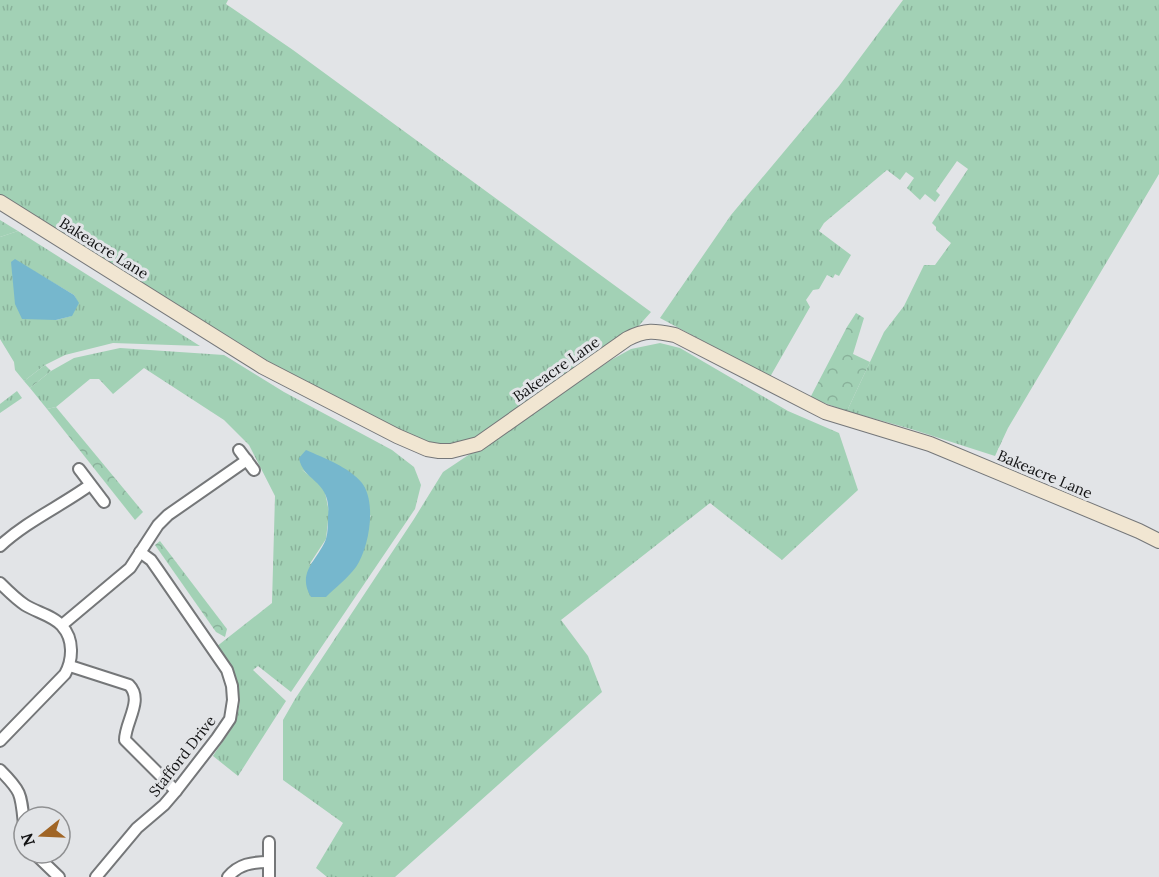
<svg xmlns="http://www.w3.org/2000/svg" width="1159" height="877" font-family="Lora,serif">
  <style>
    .grass { fill: url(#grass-tufts); fill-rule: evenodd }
    .forest { fill: url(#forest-crowns) }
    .water { fill: #76b7cd }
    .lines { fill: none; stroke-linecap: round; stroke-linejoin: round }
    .street-casing { stroke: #757779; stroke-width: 14 }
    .secondary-casing { stroke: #757779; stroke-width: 16 }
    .street { stroke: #fff; stroke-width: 10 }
    .secondary { stroke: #f1e6d2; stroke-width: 14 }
    .labels { text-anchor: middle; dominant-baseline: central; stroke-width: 6; stroke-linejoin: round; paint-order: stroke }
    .street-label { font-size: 15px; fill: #121213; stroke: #e2e4e7 }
  </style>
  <defs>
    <pattern id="grass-tufts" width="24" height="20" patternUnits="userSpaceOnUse" patternTransform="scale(1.5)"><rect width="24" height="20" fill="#a2d1b5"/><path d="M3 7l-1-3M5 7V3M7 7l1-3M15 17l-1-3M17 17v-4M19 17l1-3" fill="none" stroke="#8ab29b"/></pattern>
    <pattern id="forest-crowns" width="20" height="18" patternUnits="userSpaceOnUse" patternTransform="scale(1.5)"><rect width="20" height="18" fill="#a2d1b5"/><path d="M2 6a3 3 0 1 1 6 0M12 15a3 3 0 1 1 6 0" fill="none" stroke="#8ab29b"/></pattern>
  </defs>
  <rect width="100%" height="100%" fill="#e2e4e7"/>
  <g class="grass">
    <path d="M0,0H228L226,4L293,50L651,312L627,339L478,444L439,451L297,386L0,201Z"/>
    <path d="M903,0H1159V174L1008,428L995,456L911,429L847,411L884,332L904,306L924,265H935L951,243L936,230V227L932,223L968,169L957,161L936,191L940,195L935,202L925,194L920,200L907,188L914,178L906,172L900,180L887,170L824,223L819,231L851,255L839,276L835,274L833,278L827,275L819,289L813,290L806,300L810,307L770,377L660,318L731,215L839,86Z"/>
    <path d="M18,231L200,346L113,343L65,355L45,365L24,381L15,370L14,362L0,339V237ZM15,260L74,295L78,303L71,316L56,320Z"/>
    <path d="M660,343L680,348L788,411L839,433L858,490L782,560L710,503L561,620L588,656L602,692L395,877H327L316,868L343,823L283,780V720L295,699L414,519L443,472L611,360L631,349Z"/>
    <path d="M120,348L224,355L284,392L392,450L414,467L421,485L415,509L291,692L258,666L253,670L286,701L238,776L213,756C220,744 233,730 237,716C246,689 229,668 216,647L272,603L275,496L249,445L224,420L144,368L113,394L99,379H90L56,407L47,409L30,388L51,371L74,358ZM301,469L371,516L309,565L326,539L329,512L324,487Z"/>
    <path d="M17,391L22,398L0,413V404Z"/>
  </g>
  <g class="forest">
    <path d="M0,220L18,231L0,237Z"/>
    <path d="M856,313L864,318L853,354L870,362L847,411L810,398L847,327Z"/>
    <path d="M45,365L51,371L30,388L24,381Z"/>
    <path d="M56,407L143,512L135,520L47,409Z"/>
    <path d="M160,541L227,629L225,637L216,632L155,545Z"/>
  </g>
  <g class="water">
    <path d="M15,259L74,295L79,303L72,316L56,320L22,319L15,304L11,262Z"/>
    <path d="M306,450C324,458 349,467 362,483C377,503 369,548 356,567C348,578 335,588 326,597H311C296,572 318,560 326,539C328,532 328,523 328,516C332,480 303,482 299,458Z"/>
  </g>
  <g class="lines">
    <g class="street-casing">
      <g id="street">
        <path d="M239,450L254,470"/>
        <path d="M79,469L104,502"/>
        <path d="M0,546C27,521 61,506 90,485"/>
        <path d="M0,583C8,591 16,599 25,605C36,612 54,616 62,626C74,639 73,660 65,674L0,741"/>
        <path d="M62,625L130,568L158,525L168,515L247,460"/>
        <path d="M70,666L129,685C144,700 125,722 125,740L176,791"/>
        <path d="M0,770C22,792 21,794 24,825"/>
        <path d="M34,853L59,877"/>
        <path d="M96,877L137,828L164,805L176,791L217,738L230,719L233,700L232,686L227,670L158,570L151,560L140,552"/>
        <path d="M228,877C239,864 252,862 269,862"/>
        <path d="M269,877V842"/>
      </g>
    </g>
    <g class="secondary-casing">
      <path id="secondary" d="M0,202L263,367L397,436L427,449L439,451H451L478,444L627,339C646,329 655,331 675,335L825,412L930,444L1139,531L1159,541"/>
    </g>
    <use href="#street" class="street"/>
    <use href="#secondary" class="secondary"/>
  </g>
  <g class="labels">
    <g class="street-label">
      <text transform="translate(104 248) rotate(32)">Bakeacre Lane</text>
      <text transform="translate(556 369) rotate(-35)">Bakeacre Lane</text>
      <text transform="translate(1045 474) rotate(23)">Bakeacre Lane</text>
      <text transform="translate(182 756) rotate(-52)">Stafford Drive</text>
    </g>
  </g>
  <g transform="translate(42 835) rotate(252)"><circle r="28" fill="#e2e4e7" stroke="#8f9092" stroke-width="1.5"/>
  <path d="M0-4.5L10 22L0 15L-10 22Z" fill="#a06526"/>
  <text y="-9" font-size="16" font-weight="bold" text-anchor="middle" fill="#121213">N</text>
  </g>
</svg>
